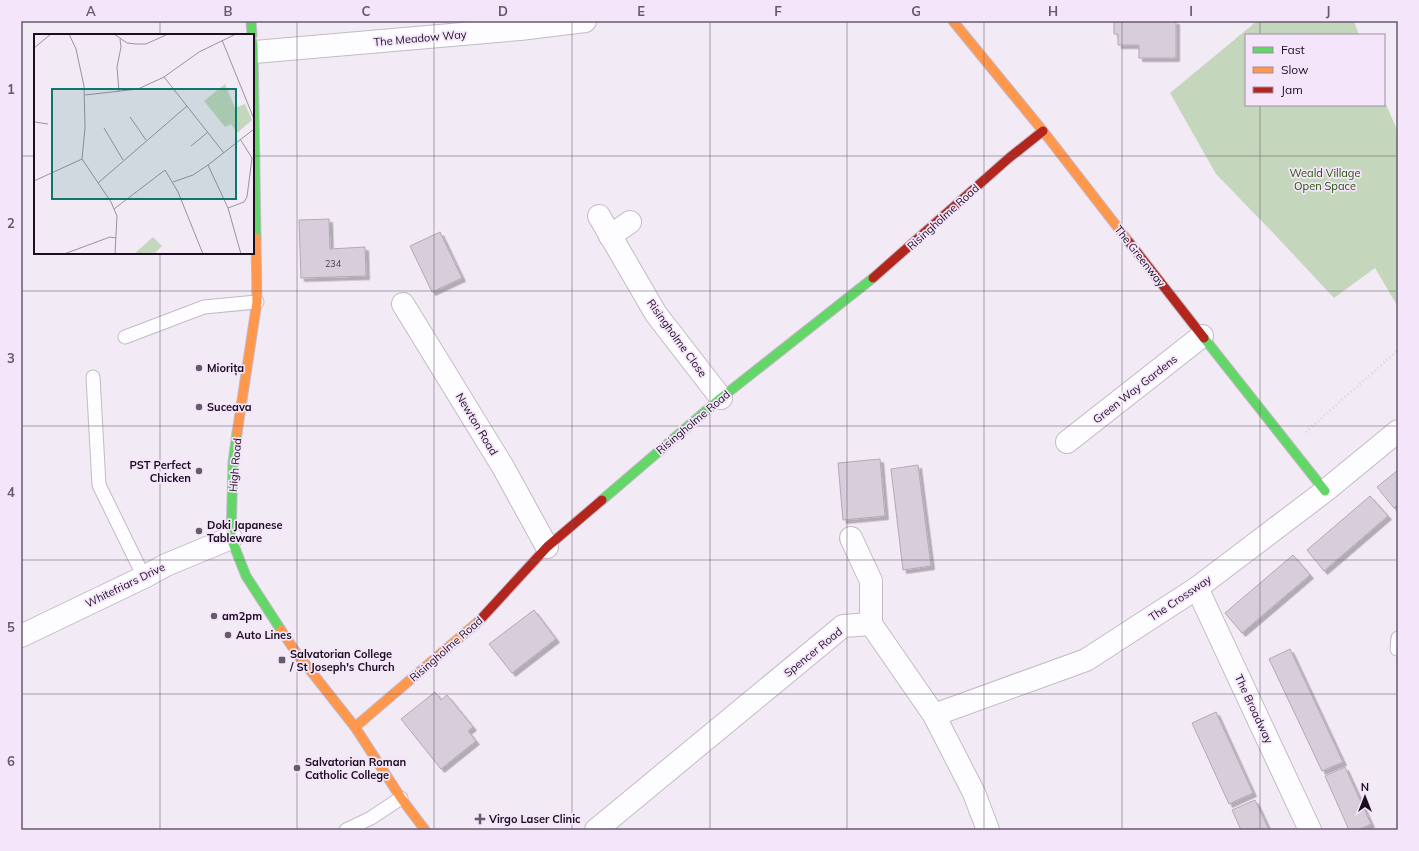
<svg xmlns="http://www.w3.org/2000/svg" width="1419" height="851" font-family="Mulish,sans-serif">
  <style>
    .green { fill: #c4d7bd }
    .building { fill: #d8cddb; stroke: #b3a9b6; filter: url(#shadow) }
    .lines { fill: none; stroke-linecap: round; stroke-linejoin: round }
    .lane-casing { stroke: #c4bac8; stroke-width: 15 }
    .street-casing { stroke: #c4bac8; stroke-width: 24 }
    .fast-casing { stroke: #c4bac8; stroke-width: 11 }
    .slow-casing { stroke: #c4bac8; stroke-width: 11 }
    .jam-casing { stroke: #c4bac8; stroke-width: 11 }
    .path { stroke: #d8d5d9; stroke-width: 2.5; stroke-dasharray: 1 3; stroke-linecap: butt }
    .lane { stroke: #fdfcfe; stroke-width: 13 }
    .street { stroke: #fdfcfe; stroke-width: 22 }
    .fast { stroke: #63d668; stroke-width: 9 }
    .slow { stroke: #ff974d; stroke-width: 9 }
    .jam { stroke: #b3261e; stroke-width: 9 }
    .grid { fill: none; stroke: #675b6b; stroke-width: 1; stroke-opacity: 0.55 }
    .poi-dot { fill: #675b6b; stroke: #f4e5fa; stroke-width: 1.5 }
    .labels { text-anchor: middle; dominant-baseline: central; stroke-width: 3.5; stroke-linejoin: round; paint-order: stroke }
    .number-label { font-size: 9px; fill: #4b3e4f }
    .street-label { font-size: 11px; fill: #1c0e20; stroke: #f4e5fa }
    .park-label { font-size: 11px; fill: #225504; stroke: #f4e5fa }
    .poi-label { font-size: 11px; font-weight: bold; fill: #1c0e20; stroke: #f4e5fa; text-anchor: start }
    .inset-road { fill: none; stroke: #9c92a0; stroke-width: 1 }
    .view { fill: #0f766e; fill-opacity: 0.15; stroke: #0f766e; stroke-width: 2 }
    .inset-edge { fill: none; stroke: #1c0e20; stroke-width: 2 }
    .neatline { fill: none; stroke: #675b6b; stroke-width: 1.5 }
    .grid-label { font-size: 13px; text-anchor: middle; font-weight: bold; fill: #675b6b }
  </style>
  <defs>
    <filter id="shadow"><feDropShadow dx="3.5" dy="3.5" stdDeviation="0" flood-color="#0004"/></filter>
  </defs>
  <rect width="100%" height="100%" fill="#f2eaf5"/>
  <path class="green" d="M1257,21H1354L1359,35H1246V105H1384V100L1398,132V307L1375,268L1334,298L1277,237L1216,174L1170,93Z"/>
  <g class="building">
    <path d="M1114,21H1176V58H1139V45H1118V34H1114Z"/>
    <path d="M329,219L330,249L365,247L366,276L301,278L299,220Z"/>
    <path d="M440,232L462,278L432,292L410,246Z"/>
    <path d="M880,459L885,516L843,520L838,463Z"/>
    <path d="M918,465L931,566L903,570L891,469Z"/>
    <path d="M1398,470V504L1394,508L1377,487Z"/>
    <path d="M1370,496L1388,516L1324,571L1307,550Z"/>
    <path d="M1293,555L1310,575L1242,633L1225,613Z"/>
    <path d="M534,610L556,639L512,673L489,644Z"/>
    <path d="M1290,649L1343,762L1322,771L1269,659Z"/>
    <path d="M435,692L441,700L447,695L473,727L468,731L476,741L441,769L401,719Z"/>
    <path d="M1216,712L1253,793L1229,804L1192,723Z"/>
    <path d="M1345,767L1371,824L1358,830H1349L1325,776Z"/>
    <path d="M1255,800L1269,830H1241L1232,810Z"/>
  </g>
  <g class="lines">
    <g class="lane-casing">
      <g id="lane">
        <path d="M125,337L204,307L257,302"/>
        <path d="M93,377L99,485L144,577"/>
        <path d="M1397,649L1398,638"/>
        <path d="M346,830L371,818L401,798"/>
      </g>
    </g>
    <g class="street-casing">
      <g id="street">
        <path d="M254,52L520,29L585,21"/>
        <path d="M599,216L656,314L721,398"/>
        <path d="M610,236L630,222"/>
        <path d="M403,304L503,467L547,547"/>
        <path d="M1067,442L1202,336"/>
        <path d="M851,538L871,581V624"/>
        <path d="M1197,588L1310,830"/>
        <path d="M21,636L144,577L166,565L231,538"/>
        <path d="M934,715L1086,660L1197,588L1325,491L1398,431"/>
        <path d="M596,830L843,626L871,624L934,715L974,793L988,830"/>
      </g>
    </g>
    <g class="fast-casing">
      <g id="fast">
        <path d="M251,21L252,35"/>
        <path d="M253,43L256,238"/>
        <path d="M1204,338L1325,491"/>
        <path d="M237,433L233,462L231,538L246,576L281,630"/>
        <path d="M602,500L721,398L873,278"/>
      </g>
    </g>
    <g class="slow-casing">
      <g id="slow">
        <path d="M953,21L1043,131L1129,242"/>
        <path d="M237,433L257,302L256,238"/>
        <path d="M281,630L295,651L355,727L401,798L425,830"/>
        <path d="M355,727L479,621"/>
      </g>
    </g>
    <g class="jam-casing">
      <g id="jam">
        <path d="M1129,242L1204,338"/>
        <path d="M873,278L1009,158L1043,131"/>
        <path d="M479,621L547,547L602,500"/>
      </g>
    </g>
    <path class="path" d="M1306,432L1398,350"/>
    <use href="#lane" class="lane"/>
    <use href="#street" class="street"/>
    <use href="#fast" class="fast"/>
    <use href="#slow" class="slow"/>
    <use href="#jam" class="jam"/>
  </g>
  <path class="grid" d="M160,21V35M297,21V830M434,21V830M572,21V830M710,21V830M847,21V830M984,21V830M1122,21V830M1260,21V35M1260,105V830M21,156H35M253,156H1398M160,253V830M21,291H1398M21,426H1398M21,560H1398M21,694H1398"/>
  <g class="poi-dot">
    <circle cx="199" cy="368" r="4"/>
    <circle cx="199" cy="407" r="4"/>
    <circle cx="199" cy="471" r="4"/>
    <circle cx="199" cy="531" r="4"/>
    <circle cx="214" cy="616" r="4"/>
    <circle cx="228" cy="635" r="4"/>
    <rect x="278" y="656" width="8" height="8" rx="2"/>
    <circle cx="297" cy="768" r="4"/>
    <path d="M478 813h4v4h4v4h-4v4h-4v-4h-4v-4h4z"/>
  </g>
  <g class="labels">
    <g class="number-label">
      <text x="333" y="263">234</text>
    </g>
    <g class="street-label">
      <text transform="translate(420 38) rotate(-5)">The Meadow Way</text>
      <text transform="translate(943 217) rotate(-42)">Risingholme Road</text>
      <text transform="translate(1140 256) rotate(52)">The Greenway</text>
      <text transform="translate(677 338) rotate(54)">Risingholme Close</text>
      <text transform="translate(1135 389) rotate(-38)">Green Way Gardens</text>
      <text transform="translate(693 422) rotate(-40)">Risingholme Road</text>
      <text transform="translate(477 424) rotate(59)">Newton Road</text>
      <text transform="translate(235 465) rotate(-85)">High Road</text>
      <text transform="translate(125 585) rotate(-26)">Whitefriars Drive</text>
      <text transform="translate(1180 598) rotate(-34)">The Crossway</text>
      <text transform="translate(446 649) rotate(-41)">Risingholme Road</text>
      <text transform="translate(813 652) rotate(-39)">Spencer Road</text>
      <text transform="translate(1254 709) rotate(65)">The Broadway</text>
    </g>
    <g class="park-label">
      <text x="1325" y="173">Weald Village<tspan x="1325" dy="13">Open Space</tspan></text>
    </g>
    <g class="poi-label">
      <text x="207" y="368">Miorița</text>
      <text x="207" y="407">Suceava</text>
      <text x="191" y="465" text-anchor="end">PST Perfect<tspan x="191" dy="13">Chicken</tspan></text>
      <text x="207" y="525">Doki Japanese<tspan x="207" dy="13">Tableware</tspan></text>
      <text x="222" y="616">am2pm</text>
      <text x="236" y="635">Auto Lines</text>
      <text x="290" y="654">Salvatorian College<tspan x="290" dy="13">/ St Joseph's Church</tspan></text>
      <text x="305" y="762">Salvatorian Roman<tspan x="305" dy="13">Catholic College</tspan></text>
      <text x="489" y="819">Virgo Laser Clinic</text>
    </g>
  </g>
  <g transform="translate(34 34)">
    <rect width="220" height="220" fill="#f2eaf5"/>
    <path d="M191,50L201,74L211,70L218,86L203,99L197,90L191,93L170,67ZM119,203L128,212L120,220H100Z" fill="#c4d7bd"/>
    <path class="inset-road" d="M35,0L42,15L50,52L51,94L48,125L77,168L83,182L81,220M80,0L93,9L102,10H112L134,0M188,6L220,85M0,14L17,0M130,43L190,119M85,58L83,33L87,13L86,5M51,61L104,55L130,43L165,18L202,0M96,83L112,106M1,88L14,90M70,94L89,126M157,112L174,98M174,131L194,174L207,220M0,147L48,125M139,148L159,141L174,131L220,95M64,149L153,72M194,174L210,168L213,163L218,124L206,105M80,175L131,136L144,158L169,220M30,220L76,203L82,204"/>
    <path class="view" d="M18,55H202V165H18Z"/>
    <rect width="220" height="220" class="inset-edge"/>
  </g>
  <rect width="1419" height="851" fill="none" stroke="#f4e5fa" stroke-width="44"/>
  <rect x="1245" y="34" width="140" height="72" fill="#f4e5fa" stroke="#9e8fa3"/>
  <rect x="1253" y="47" width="20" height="6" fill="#63d668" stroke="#9e8fa3"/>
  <text x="1281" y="54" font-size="12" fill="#1c0e20">Fast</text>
  <rect x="1253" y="67" width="20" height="6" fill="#ff974d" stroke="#9e8fa3"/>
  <text x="1281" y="74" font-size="12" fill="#1c0e20">Slow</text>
  <rect x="1253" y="87" width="20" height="6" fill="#b3261e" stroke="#9e8fa3"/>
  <text x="1281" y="94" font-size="12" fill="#1c0e20">Jam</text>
  <g transform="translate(1365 797)" stroke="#f4e5fa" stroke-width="3" paint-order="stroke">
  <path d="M0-3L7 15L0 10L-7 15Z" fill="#1c0e20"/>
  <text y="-6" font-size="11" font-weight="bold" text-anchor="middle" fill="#1c0e20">N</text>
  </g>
  <rect x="22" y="22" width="1375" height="807" class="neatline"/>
  <g class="grid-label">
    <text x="91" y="16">A</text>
    <text x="228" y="16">B</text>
    <text x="366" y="16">C</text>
    <text x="503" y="16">D</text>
    <text x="641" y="16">E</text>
    <text x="778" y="16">F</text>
    <text x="916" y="16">G</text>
    <text x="1053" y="16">H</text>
    <text x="1191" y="16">I</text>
    <text x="1328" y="16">J</text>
    <text x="11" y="94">1</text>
    <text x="11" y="228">2</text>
    <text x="11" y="363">3</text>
    <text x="11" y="497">4</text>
    <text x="11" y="632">5</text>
    <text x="11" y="766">6</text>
  </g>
</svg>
